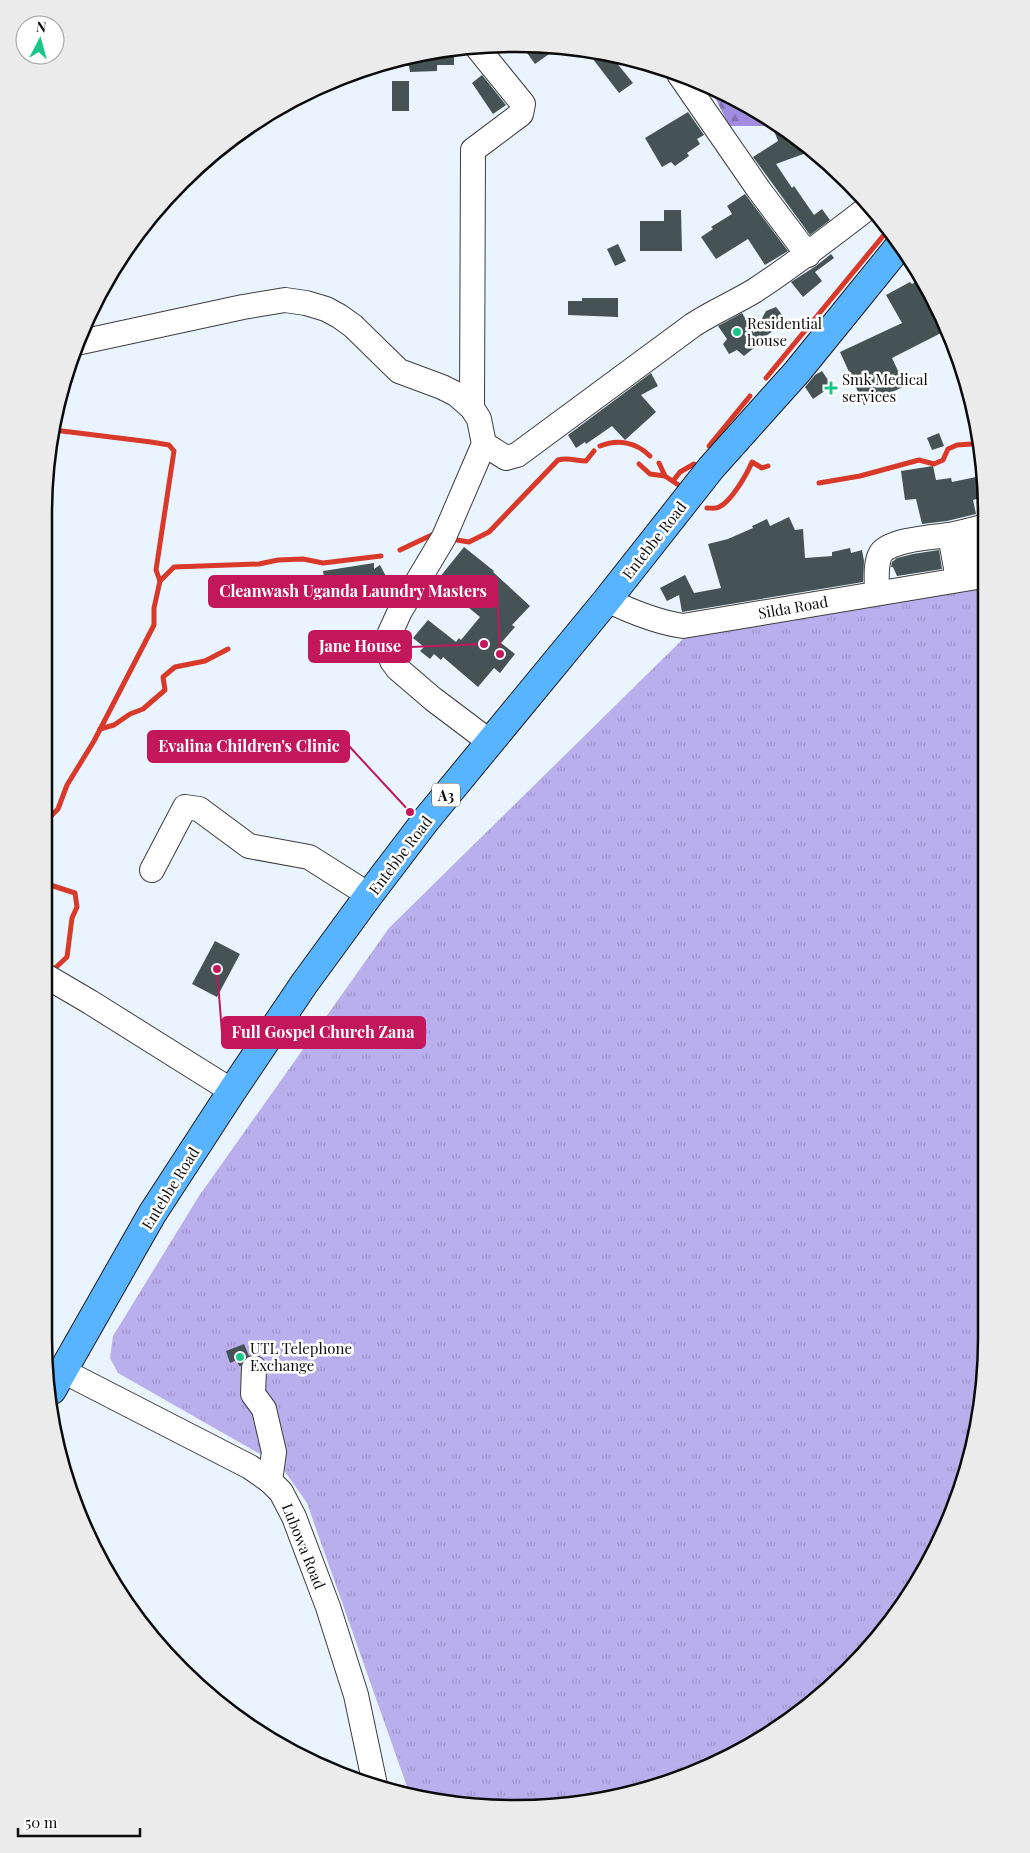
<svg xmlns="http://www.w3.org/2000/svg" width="1030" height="1853" font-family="'Playfair Display',serif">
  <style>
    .grass { fill: url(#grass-tufts) }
    .forest { fill: url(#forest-firs) }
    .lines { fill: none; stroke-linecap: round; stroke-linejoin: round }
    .stream { stroke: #d93929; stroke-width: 5 }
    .building { fill: #465354 }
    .minor-casing { stroke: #3e3e3e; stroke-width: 26 }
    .major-casing { stroke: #1c1c1c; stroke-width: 30 }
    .minor { stroke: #fff; stroke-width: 24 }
    .major { stroke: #59b4ff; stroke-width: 28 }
    .poi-dot { fill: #18c688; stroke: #fff; stroke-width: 2 }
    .labels { text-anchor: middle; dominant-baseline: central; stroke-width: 5; stroke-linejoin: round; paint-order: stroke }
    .shield { fill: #fff; stroke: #545454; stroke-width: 1 }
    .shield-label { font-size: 14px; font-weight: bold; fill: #0b0b0b }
    .poi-label { font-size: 15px; fill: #0b0b0b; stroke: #fff; text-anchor: start }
    .street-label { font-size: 15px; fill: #0b0b0b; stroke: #fff }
    .rim { fill: none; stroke: #0b0b0b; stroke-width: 2.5 }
    .leader { fill: none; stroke: #c2185b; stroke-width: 2 }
    .callout-dot { fill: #c2185b; stroke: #fff; stroke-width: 2 }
    .callout { fill: #c2185b; stroke: #c2185b; stroke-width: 2 }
    .callout-label { font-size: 16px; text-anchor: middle; font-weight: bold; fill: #fff }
  </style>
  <defs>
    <pattern id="grass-tufts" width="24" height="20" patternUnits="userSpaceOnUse" patternTransform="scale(1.25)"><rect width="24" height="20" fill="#baafed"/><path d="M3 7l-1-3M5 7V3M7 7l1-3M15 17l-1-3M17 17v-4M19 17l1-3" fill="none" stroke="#9f95ca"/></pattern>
    <pattern id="forest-firs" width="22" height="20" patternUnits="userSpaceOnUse" patternTransform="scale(1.25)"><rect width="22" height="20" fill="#a18ddf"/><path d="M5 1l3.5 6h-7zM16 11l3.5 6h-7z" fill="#8171b3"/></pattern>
  </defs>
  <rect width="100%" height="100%" fill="#e9f4ff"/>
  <path class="grass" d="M983,581L985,1369L970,1460L923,1573L826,1692L696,1773L546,1808L410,1795L307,1503L281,1466L118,1373L110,1358L113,1336L199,1196L389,928L683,639Z"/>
  <path class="forest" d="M711,89L750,107L770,122L765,126H729Z"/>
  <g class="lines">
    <g class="stream">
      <path d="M766,378L888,230"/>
      <path d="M600,446C618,439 636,442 650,456"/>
      <path d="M709,446L750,396"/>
      <path d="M659,463L665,476"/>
      <path d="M639,464L650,474L665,476L680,486"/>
      <path d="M673,481L680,472L694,464"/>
      <path d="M819,483L860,476L919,460L934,464L943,460L948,449L957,445L972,444"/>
      <path d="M707,508C711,508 716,509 719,507C731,502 747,474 752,462L762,468L768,466"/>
      <path d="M457,540L469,542L489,532L558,460C568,457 576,461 586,461L594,451"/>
      <path d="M400,550L436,533"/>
      <path d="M160,581L174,567L259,564L278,560L303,559L323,563L381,556"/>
      <path d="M100,729L114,725L130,714L143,709L165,690L163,677L175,667L205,661L228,649"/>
      <path d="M44,823L58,809L67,785L94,741L154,625V608L160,581L156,570L174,451L169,445L151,442L54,430"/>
      <path d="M44,883L75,893L77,907L72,918L67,957L52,971"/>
    </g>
  </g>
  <g class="building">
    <path d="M522,46L559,47L535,64Z"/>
    <path d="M454,50V65H437V71L410,72L409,66H406L405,58Z"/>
    <path d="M586,50L611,56L633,83L619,93Z"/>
    <path d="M482,75L506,105L493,114L472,83Z"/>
    <rect x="392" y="81" width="17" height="30"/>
    <path d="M688,112L704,135L697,139L700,144L687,153L689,156L675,166L671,162L662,167L645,138Z"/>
    <path d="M771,123L809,152L776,164L792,188L794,186L814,215L822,209L830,220L810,235L753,157L778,141Z"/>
    <path d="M745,194L788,251L765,265L748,239L716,259L701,237L713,229L711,227L732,214L727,206Z"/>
    <path d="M664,210H681L682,251H640V221H664Z"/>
    <path d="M618,244L626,261L615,266L607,249Z"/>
    <path d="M831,254L834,258L815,272L822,281L803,297L791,282L816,266Z"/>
    <path d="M920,279L945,331L892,358L905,386L864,405L840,352L902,323L886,295L910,282L912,284Z"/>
    <path d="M582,298H618V317L568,315V301H582Z"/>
    <path d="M776,307L787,321L759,341L760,343L744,356L737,350L729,354L723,344L727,339L718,326L742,313L754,333L766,311Z"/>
    <path d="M822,371L832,386L813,399L805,387L815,375Z"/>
    <path d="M651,373L658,386L641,395L656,412L625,440L612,426L586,444L585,442L576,448L568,435Z"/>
    <path d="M939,433L944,446L932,450L927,438Z"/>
    <path d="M933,466L936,480L951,478L952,482L976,477L980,498L973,500L976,514L947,521L922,524L916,499L905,500L901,471Z"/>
    <path d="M789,517L795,530L803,529L805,558L832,556V552L850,548L851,553L862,550L864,561L863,582L682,612L679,595L667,601L660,588L685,575L694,593L721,588L708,544L728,539L753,528L752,526L767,519L770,526Z"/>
    <path d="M464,547L494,571L493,572L530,606L512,625L515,627L501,643L515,654L500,673L494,668L478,687L443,657L441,660L434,654L430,659L420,651L424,647L413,638L428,620L456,642L459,638L461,640L480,617L457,598L456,600L435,583Z"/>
    <path d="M939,550L942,569L897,576L893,567H891L892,562L897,558L913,554Z"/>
    <path d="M374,563V569L380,565L389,582L327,594L323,571Z"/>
    <path d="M215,941L240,954L217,997L192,984Z"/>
    <path d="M244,1344L249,1356L243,1360L241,1366H239L237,1360L230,1363L226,1351Z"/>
  </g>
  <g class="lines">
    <g class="minor-casing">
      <g id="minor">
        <path d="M679,74L759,190L808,255"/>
        <path d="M81,342L243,307L285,300L306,303L326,309L339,316L353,326L399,371L442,387L456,394L472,408L479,419L484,444L444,537L400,611L389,635L388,644L392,661L398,669L433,699L490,742"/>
        <path d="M472,408L473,150L521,114L523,104L476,46"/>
        <path d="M484,444L506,458L517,455L693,325C713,312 734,303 754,291C794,265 831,236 869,207"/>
        <path d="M952,546L958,579"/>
        <path d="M966,578L971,547"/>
        <path d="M877,593C877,581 875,566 880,555C886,540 933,537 949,535C960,533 971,530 982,527"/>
        <path d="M607,600C632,612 656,622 683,626L983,576"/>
        <path d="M152,870L185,807L199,809L249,846L309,857L369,895"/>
        <path d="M44,975L90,1002L232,1091"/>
        <path d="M254,1368L253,1394L264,1409L274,1452L270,1481"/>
        <path d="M63,1371L250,1467L270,1481L281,1492L294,1517L328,1607L356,1695L375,1785"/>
      </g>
    </g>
    <g class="major-casing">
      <path id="major" d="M52,1390L152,1214L232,1091L304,984L369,895L426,820L607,600L711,468L797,372L900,245"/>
    </g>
    <use href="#minor" class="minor"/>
    <use href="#major" class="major"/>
  </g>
  <g class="poi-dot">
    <circle cx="737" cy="332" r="5"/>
    <path d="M828.5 380.5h5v5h5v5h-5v5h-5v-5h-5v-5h5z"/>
    <circle cx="240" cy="1357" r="5"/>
  </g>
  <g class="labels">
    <rect class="shield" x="432" y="783.5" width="28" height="23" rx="4"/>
    <g class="shield-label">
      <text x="446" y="795">A3</text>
    </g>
    <g class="poi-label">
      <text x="747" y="323">Residential<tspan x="747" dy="17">house</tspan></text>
      <text x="842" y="379">Smk Medical<tspan x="842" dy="17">services</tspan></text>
      <text x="250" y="1348">UTL Telephone<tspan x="250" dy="17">Exchange</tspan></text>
    </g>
    <g class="street-label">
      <text transform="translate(654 540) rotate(-52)">Entebbe Road</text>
      <text transform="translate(793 607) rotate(-10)">Silda Road</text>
      <text transform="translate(400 855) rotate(-53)">Entebbe Road</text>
      <text transform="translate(170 1188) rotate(-58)">Entebbe Road</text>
      <text transform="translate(304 1546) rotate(68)">Lubowa Road</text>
    </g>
  </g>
  <path d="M0 0H1030V1853H0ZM514 52H516A462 462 0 0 1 978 514V1338A462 462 0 0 1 516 1800H514A462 462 0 0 1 52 1338V514A462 462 0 0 1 514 52Z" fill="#ebebeb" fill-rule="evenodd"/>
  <path class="rim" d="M514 52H516A462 462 0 0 1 978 514V1338A462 462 0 0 1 516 1800H514A462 462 0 0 1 52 1338V514A462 462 0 0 1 514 52Z"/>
  <path class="leader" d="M500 654L497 591M484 644L411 647M410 812L349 746M217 969L222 1033"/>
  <g class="callout-dot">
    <circle cx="500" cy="654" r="5"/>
    <circle cx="484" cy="644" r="5"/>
    <circle cx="410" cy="812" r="5"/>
    <circle cx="217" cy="969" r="5"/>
  </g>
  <g class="callout">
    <rect x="209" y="576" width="288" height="31" rx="5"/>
    <rect x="309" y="631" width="102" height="31" rx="5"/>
    <rect x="148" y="731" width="201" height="31" rx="5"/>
    <rect x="222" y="1017" width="203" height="31" rx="5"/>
  </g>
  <g class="callout-label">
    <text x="353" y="597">Cleanwash Uganda Laundry Masters</text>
    <text x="360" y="652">Jane House</text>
    <text x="249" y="752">Evalina Children's Clinic</text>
    <text x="323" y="1038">Full Gospel Church Zana</text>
  </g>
  <g transform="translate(40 40) rotate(6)"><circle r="24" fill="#ffffff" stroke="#9d9d9d"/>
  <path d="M0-4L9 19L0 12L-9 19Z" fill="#18c688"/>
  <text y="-8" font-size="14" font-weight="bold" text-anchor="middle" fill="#0b0b0b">N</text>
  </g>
  <path d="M18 1828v8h122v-8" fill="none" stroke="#0b0b0b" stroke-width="2.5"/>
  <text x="25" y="1828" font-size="15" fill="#0b0b0b" stroke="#ffffff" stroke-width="4" paint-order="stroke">50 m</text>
</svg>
